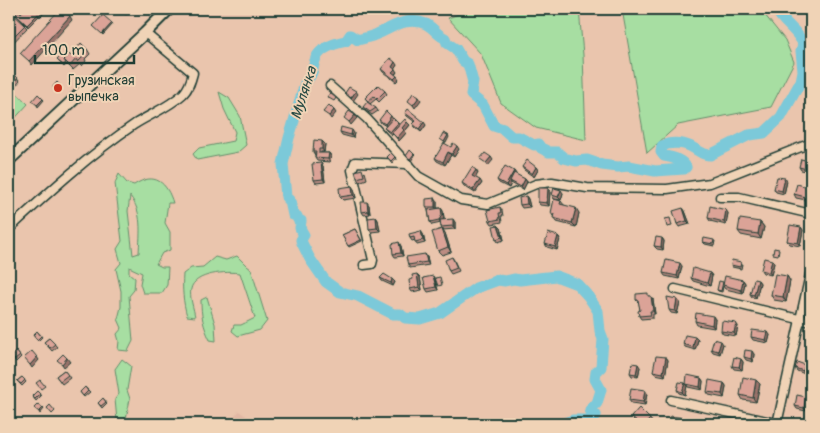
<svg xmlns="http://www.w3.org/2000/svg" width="820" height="433" font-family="Pangolin,sans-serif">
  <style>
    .built { fill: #e2b8a4 }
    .green { fill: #a7dea2; stroke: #638e6b; fill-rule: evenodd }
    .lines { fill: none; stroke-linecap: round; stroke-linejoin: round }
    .river { stroke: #7bc9d9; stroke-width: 11 }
    .street-casing { stroke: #1f3d34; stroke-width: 11 }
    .secondary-casing { stroke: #1f3d34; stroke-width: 14 }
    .street { stroke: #f0d3b6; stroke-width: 8 }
    .secondary { stroke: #f0d3b6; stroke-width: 10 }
    .wall { fill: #bc8c82; stroke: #1f3d34 }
    .shaded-wall { fill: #99726a; stroke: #1f3d34 }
    .building { fill: #dba397; stroke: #1f3d34 }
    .poi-dot { fill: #c8321e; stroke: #f0d3b6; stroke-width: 2 }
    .labels { text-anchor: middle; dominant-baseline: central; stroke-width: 4; stroke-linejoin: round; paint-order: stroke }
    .poi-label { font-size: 14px; fill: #1f3d34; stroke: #f0d3b6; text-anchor: start }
    .water-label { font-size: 15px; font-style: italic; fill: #284b44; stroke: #f0d3b6 }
  </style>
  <rect width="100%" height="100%" fill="#eac5ad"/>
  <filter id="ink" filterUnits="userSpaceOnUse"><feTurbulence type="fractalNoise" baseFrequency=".02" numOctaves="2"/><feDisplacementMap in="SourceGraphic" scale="10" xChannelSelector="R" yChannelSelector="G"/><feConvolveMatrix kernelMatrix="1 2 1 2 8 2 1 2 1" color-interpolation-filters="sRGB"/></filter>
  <g filter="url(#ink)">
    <path class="built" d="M239,411L257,424H229Z"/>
    <g class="green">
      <path d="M472,9H579L583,55L586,140L536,128L501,103L481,54L448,18Z"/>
      <path d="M622,9H760L785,40L794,62L771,107L678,125L647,153Z"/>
      <path d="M9,86L28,104L9,125Z"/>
      <path d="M219,92L229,98L240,116L246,145L238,152L197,160L193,154L199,148L233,141L235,132L224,109Z"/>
      <path d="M119,174L127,183L134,185C155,171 167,183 173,203H168L165,223L170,232V250L162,253L156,264L162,267H168L167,285L162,293H143L140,284L142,273L129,267V273L135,278L134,290L129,296L133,341L128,351L118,350L119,341L117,334L122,328L118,319L121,307V291L116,269L121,263L117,249L122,241L115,183ZM130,196C143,213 140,232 139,253L133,255L128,211Z"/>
      <path d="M237,256L247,266L251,269L267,321L260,330L238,336L232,331L234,325H241L255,318L240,273C227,271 194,273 191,289C189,297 194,309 195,317L187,316C183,302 182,289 183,274L191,268L203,267L215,257L226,260Z"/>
      <path d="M207,297L215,324L216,341L210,340C203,326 201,315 201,300Z"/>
      <path d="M122,359L131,366L127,390L130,399L125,424H119L117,421L115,399L119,394L115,369Z"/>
    </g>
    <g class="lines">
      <path class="river" d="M562,424L573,420H593L596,415L590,410L597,403L601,390L595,379L596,372L601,367L603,339L600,331L598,311L588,296L577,284L556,276L520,280L514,279L505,281L498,280L476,288L440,313L420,319L405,318L400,314H393L358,296L340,292L326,282L310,259L302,243L301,240L304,235L300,228L301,221L298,220L297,216L293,215L290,201L286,197L283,164L289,138L305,83C309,78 312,75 313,69C314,65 314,62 316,58C321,47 336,43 346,41L350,35L358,40C364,38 371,37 377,34C394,27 407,16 426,24C434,28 438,36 445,38L447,43L456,49L463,61L468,64L473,82L471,95L483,105L494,126L503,129L512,137H519L534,145L538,144L541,148L549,152H557L564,158L576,161L587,160L602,165L618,167L629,166L655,171L684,169L686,167C682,160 672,157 664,156L661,152L662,146C672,141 686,143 695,149C701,152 703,155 710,155L749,135L764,133L781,117L801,81L803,71L801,51L803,44C798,30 782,23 776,9"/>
      <g class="street-casing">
        <g id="street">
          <path d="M330,86L367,119L418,176L461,200L488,204L536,184L552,182L587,188L667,189L710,183L811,143"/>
          <path d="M720,197H739L811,214"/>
          <path d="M9,229C49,192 89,155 135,124C151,114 169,107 183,94C189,88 191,81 193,73L145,33"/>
          <path d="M364,265L372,264L373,260L352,170L355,162L408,164"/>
          <path d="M675,289L811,322"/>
          <path d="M671,400L781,424"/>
          <path d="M777,424L811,270"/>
        </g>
      </g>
      <g class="secondary-casing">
        <path id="secondary" d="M9,160L145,33L169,9"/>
      </g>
      <use href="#street" class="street"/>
      <use href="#secondary" class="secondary"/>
    </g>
    <g class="wall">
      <path d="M25,9H45L43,11L44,13L40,17L39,16L28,27L17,16L21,13Z"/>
      <path d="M9,10L27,28L9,47Z"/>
      <path d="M87,49L90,54L85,59L86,61L82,66L80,64L73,70L67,64L64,67L58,61Z"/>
      <path d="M397,65L394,69L397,72L395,75L399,79L396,82L383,72L381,69Z"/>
      <path d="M9,69L20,81L15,87L9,80Z"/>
      <path d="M57,82L61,87L56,91L53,87Z"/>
      <path d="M385,91L387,94L379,102L376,99L370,104L365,98Z"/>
      <path d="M363,107L376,108L378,111L372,115L365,110Z"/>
      <path d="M405,113L426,125L421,132L415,127L413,124L415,122L407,116Z"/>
      <path d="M393,119L399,125L407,122L410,125L405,131L406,133L399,141L393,134L392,135L387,131L384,128L386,126L381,123L379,120Z"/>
      <path d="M340,132L354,133L353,138L342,135Z"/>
      <path d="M322,141L325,144L324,152H321V153H329L331,156L330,162L317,161L315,158V155L313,152Z"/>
      <path d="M451,147L459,149L454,157L451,155L445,165L437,161L435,158Z"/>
      <path d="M395,157L396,158L392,163L388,158Z"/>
      <path d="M811,164L809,172L801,170L799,167Z"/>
      <path d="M323,166L325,182L316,183L314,180Z"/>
      <path d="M522,167H536L538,170L534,177L524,170Z"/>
      <path d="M514,171L516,175L525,179L527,182L523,190L511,183L509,188L499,183L497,180Z"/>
      <path d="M365,172L367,179L359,182L357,178Z"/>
      <path d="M478,173L475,177L482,183L475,193L464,186L462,183Z"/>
      <path d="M787,181L784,194L776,192L774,189Z"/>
      <path d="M548,188L550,191L549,206L540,205L538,202Z"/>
      <path d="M811,188V201L796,198L794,194Z"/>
      <path d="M354,189L356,198L343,200L340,197Z"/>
      <path d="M563,193L561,200L554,199L552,195Z"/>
      <path d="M526,196L528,199L530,207L522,208L520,205Z"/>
      <path d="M437,201V208H441L443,211L444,218L443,220L455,222V229L443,230L445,233L451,252L442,255L438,251L442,229L441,227V223L432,225L430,222L428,210L426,207Z"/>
      <path d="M561,201L564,205L579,213L576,227L557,222L551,213Z"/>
      <path d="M369,205L370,214L364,215L362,212Z"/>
      <path d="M500,207L502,210L503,216H501L502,222L492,224L490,221Z"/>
      <path d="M683,208L685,211L690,224L679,227L677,224Z"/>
      <path d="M728,213L726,225L710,221L708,218Z"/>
      <path d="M376,217L378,220L380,231L371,232L369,229Z"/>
      <path d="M760,222L764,227L761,239L741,235L738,231Z"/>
      <path d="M498,225L501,228L504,240L498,242L496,239Z"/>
      <path d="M801,227L803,230L800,246L790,244L787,241Z"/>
      <path d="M355,229L362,241L349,247L342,235Z"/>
      <path d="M423,234L425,243L417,245L415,240L412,241L410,238Z"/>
      <path d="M558,236L560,239L557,250L547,247L545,244Z"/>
      <path d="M662,238L664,241L663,250L657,249L654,246Z"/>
      <path d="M715,241L714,246L705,244L703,242Z"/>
      <path d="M401,246L403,256L395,257L393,254Z"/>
      <path d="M427,257L429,265L410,268L408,265Z"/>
      <path d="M452,257L454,260L459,271L451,274L449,271Z"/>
      <path d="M774,263L771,275L763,273L761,270Z"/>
      <path d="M742,264L741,269L732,267L731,265Z"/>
      <path d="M682,266L679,279L665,276L663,273Z"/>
      <path d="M710,273L712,276L710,286L693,281L691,278Z"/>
      <path d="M433,276L438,290L428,292L426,289Z"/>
      <path d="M787,276L790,281L786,302L774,300L771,295Z"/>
      <path d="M420,277L422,290L412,292L410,289Z"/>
      <path d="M380,278L395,282L393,286L382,281Z"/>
      <path d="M743,280L745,283L743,293L725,289L723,286L722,292L718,291L717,290L724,282Z"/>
      <path d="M758,280L760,283L756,298L752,297L750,294Z"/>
      <path d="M651,296L653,299L655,314H653V318L641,319L639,316L640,310L639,303L636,300Z"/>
      <path d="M680,302L677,314L671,313L669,310Z"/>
      <path d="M715,319L714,328L697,325L695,321Z"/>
      <path d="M738,326L736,336L723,334L721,331Z"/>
      <path d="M37,331L42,337L38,341L33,335Z"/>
      <path d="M770,335L768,343L753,340L751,337Z"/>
      <path d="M49,338L57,347L52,351L44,342Z"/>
      <path d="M698,340L695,350L685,347L683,344Z"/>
      <path d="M723,344L720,354L713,352L711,349Z"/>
      <path d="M16,351L21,357L16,362L11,356Z"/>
      <path d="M754,354L753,362L746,360L744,357Z"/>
      <path d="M811,354V367H808L806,364Z"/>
      <path d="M666,357L668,360L665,376L655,374L653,371Z"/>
      <path d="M741,359L743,362L742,370L734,369L732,366Z"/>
      <path d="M805,365L807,368L805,374L797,371L795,368Z"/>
      <path d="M640,367L638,377L632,376L630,373Z"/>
      <path d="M64,370L70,378L62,384L56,376Z"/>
      <path d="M22,377L26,382L22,386L17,381Z"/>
      <path d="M701,378L703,381L702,390L688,387L686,384Z"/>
      <path d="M685,383L687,386L685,395L679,393L677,390Z"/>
      <path d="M724,383L726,386L724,398L709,395L707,392Z"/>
      <path d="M760,384L756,402L743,400L740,395Z"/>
      <path d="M85,387L90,392L84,397L80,392Z"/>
      <path d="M37,391L41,396L36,401L32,396Z"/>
      <path d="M647,393L645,405L631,403L629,400Z"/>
      <path d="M806,397L808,400L806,411L797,409L795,406Z"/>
      <path d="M103,398L107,403L102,408L98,403Z"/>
      <path d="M631,417L650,419L652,422L650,424H638Z"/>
    </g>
    <g class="shaded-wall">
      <path d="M129,9H131L126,15L125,13Z"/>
      <path d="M38,14L39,16L28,27L27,25Z"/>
      <path d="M70,16L72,20L32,65L29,61Z"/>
      <path d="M112,23L113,24L103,35L102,34Z"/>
      <path d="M395,62L397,65L394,70L392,67Z"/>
      <path d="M395,69L397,72L394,75L392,72Z"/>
      <path d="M397,76L399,79L396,82L394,79Z"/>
      <path d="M356,91L358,94L353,101L351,98Z"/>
      <path d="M419,97L421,100L415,108L413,105Z"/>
      <path d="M43,99L44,100L38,107L37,105Z"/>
      <path d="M334,110L336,113L331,119L329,116Z"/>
      <path d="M355,115L357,118L351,125L349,122Z"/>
      <path d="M391,116L393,119L387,127L385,124Z"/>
      <path d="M407,122L410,125L405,131L406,133L399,141L397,138L402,128Z"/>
      <path d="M424,122L426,125L421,132L419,129Z"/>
      <path d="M398,123L400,126L392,135L390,132Z"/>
      <path d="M352,130L354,133L353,138L351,135Z"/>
      <path d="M448,135L449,137L446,143L444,142Z"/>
      <path d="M322,141L325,144L324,152L322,149Z"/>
      <path d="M457,146L459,149L454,157L452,154Z"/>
      <path d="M448,152L451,155L445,165L443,162Z"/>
      <path d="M329,153L331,156L330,162L328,159Z"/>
      <path d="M414,154L415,155L411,161L410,159Z"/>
      <path d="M491,157L493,160L488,166L486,163Z"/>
      <path d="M809,161L811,164L809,172L807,169Z"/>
      <path d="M321,163L323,166L325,182L323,179Z"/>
      <path d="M536,167L538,170L534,177L532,174Z"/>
      <path d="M476,170L478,173L475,179L472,176Z"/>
      <path d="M514,171L516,174L512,182L510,181L511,183L509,188L506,185Z"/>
      <path d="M785,178L787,181L784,194L782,191Z"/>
      <path d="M525,179L527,182L523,190L521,187Z"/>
      <path d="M480,180L482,183L475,193L473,190Z"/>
      <path d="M352,186L354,189L356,198L353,195Z"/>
      <path d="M548,188L550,191L549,206L547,203Z"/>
      <path d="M811,188V201L809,198Z"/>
      <path d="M561,190L563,193L561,200L558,197Z"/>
      <path d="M526,196L528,199L530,207L527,204Z"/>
      <path d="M435,198L437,201V210L435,207Z"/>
      <path d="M367,202L369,205L370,214L368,211Z"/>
      <path d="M441,208L443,211L444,218L441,223L439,220Z"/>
      <path d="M576,208L579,213L576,227L572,223Z"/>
      <path d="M683,208L685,211L690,224L687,221Z"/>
      <path d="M726,210L728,213L726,225L724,222Z"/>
      <path d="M376,217L378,220L380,231L377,228Z"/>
      <path d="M453,219L455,222V229L453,226Z"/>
      <path d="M760,222L764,227L761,239L758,234Z"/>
      <path d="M498,225L501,228L504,240L502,237Z"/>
      <path d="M801,227L803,230L800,246L798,243Z"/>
      <path d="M442,229L445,233L451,252L448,247Z"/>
      <path d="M421,231L423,234L425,243L423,240Z"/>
      <path d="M558,236L560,239L557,250L555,247Z"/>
      <path d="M662,238L664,241L663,250L661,247Z"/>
      <path d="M399,242L401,246L403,256L401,253Z"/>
      <path d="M425,254L427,257L429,265L427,262Z"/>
      <path d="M772,260L774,263L771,275L769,272Z"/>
      <path d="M680,263L682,266L679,279L677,276Z"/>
      <path d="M710,273L712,276L710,286L707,283Z"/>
      <path d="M417,274L420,277L422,290L419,287Z"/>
      <path d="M433,276L435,279L438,290L436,287Z"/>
      <path d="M787,276L790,281L786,302L783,297Z"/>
      <path d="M392,279L395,282L393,286L391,283Z"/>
      <path d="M743,280L745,283L743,293L741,290Z"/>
      <path d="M758,280L760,283L756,298L754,295Z"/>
      <path d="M651,296L653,299L655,314L653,311Z"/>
      <path d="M677,299L680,302L677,314L675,311Z"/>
      <path d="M713,316L715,319L714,328L712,325Z"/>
      <path d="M736,323L738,326L736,336L734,333Z"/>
      <path d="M768,332L770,335L768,343L766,340Z"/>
      <path d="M695,337L698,340L695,350L693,347Z"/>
      <path d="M721,341L723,344L720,354L718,351Z"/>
      <path d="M752,351L754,354L753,362L751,359Z"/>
      <path d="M37,357L39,360L32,368L30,365Z"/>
      <path d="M666,357L668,360L665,376L663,373Z"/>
      <path d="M67,358L70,362L64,367L62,364Z"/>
      <path d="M741,359L743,362L742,370L739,367Z"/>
      <path d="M638,364L640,367L638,377L636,374Z"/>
      <path d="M805,365L807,368L805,374L803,371Z"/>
      <path d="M701,378L703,381L702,390L700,387Z"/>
      <path d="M756,380L760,384L756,402L753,398Z"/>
      <path d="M685,383L687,386L685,395L682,392Z"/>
      <path d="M724,383L726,386L724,398L722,394Z"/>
      <path d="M645,390L647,393L645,405L643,402Z"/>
      <path d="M806,397L808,400L806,411L804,408Z"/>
      <path d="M43,408L44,409L40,414L39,412Z"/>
      <path d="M684,418L686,421V424H683Z"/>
    </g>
    <g class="building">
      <path d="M25,9H42V10L43,11L39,15L38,14L27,25L15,14L19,11L21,13Z"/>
      <path d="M60,9H61L70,16L29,61L20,53Z"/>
      <path d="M120,9H129L125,13Z"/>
      <path d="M9,10L25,25L9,41Z"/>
      <path d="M103,15L112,23L102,34L93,26Z"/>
      <path d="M81,43L87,49L81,55L83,57L78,62L76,59L70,66L64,60L69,54L71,56Z"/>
      <path d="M61,56L64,59V60L66,63L63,65L57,60Z"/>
      <path d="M390,58L395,62L392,67L395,69L392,72L397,76L394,79L381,69Z"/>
      <path d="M9,69L18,78L13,84L9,79Z"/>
      <path d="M57,82L60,85L55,90L53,87Z"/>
      <path d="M378,85L385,91L377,99L374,96L368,101L365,98Z"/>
      <path d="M349,87L356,91L351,98L345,93Z"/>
      <path d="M330,93L336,98L334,101L327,97Z"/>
      <path d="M413,93L419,97L413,105L408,101Z"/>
      <path d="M38,94L43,99L37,105L32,101Z"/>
      <path d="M367,102L376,108L370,112L363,107Z"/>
      <path d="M329,105L334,110L329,116L323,112Z"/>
      <path d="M408,109L424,122L419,129L413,124L416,121L405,113Z"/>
      <path d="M349,111L355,115L349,122L344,118Z"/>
      <path d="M386,111L391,116L385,124L379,120Z"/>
      <path d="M393,118L398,123L390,132L384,128Z"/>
      <path d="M405,119L407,122L402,128L404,130L397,138L392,133Z"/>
      <path d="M341,127L352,130L351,135L340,132Z"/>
      <path d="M443,133L448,135L444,142L440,139Z"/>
      <path d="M314,140L322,141V149H319V153H329L328,159L315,158L316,152H313Z"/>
      <path d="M444,143L451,147L453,143L457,146L452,154L448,152L443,162L435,158Z"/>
      <path d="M410,150L414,154L410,159L406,156Z"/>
      <path d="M391,153L395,157L391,161L387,157Z"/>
      <path d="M485,153L491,157L486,163L480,159Z"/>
      <path d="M801,159L809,161L807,169L799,167Z"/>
      <path d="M527,160L536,167L532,174L522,167Z"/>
      <path d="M321,163L323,179L314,180L312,164Z"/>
      <path d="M505,166L514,171L506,185L497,180Z"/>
      <path d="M472,167L476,170L472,176L480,180L473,190L462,183Z"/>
      <path d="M362,169L364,176L357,178L355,171Z"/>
      <path d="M514,173L525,179L521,187L510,181Z"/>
      <path d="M777,177L785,178L782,191L774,189Z"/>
      <path d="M797,184L811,188L809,198L794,194Z"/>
      <path d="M352,186L353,195L340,197L339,188Z"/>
      <path d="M538,188H548L547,203L538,202Z"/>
      <path d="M554,188L561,190L558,197L552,195Z"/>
      <path d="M526,196L527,204L520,205L519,198Z"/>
      <path d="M435,198V207H426V199Z"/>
      <path d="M554,199L561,201L560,204L576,208L572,223L553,218L554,214L551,213Z"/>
      <path d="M361,202H367L368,211L362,212Z"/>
      <path d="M710,206L726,210L724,222L708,218Z"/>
      <path d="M500,207L501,213H499L500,219L490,221L487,210Z"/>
      <path d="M441,208L442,215L439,220L430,222L428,210Z"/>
      <path d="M683,208L687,221L677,224L673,211Z"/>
      <path d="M376,217L377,228L369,229L368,218Z"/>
      <path d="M670,218L672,226L667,227L665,219Z"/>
      <path d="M453,219V226L441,227L440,220Z"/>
      <path d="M740,219L760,222L758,234L738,231Z"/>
      <path d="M498,225L502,237L496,239L493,226Z"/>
      <path d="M790,225L801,227L798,243L787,241Z"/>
      <path d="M355,229L361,240L348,246L342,235Z"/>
      <path d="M442,229L448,247L438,251L432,232Z"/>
      <path d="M421,231L423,240L415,242L414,237L410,238L409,234Z"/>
      <path d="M548,233L558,236L555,247L545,244Z"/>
      <path d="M656,237L662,238L661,247L654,246Z"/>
      <path d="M704,238L714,240L713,244L703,242Z"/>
      <path d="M399,242L401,253L393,254L392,244Z"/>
      <path d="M774,248L779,249L778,255L773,254Z"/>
      <path d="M425,254L427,262L408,265L406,257Z"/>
      <path d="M452,257L457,268L449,271L445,260Z"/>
      <path d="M764,258L772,260L769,272L761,270Z"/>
      <path d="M666,260L680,263L677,276L663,273Z"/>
      <path d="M732,260L741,262L740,267L731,265Z"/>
      <path d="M693,268L710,273L707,283L691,278Z"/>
      <path d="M384,274L392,279L391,283L380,278Z"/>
      <path d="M417,274L419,287L410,289L409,280L413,279L412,275Z"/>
      <path d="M775,274L787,276L783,297L771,295Z"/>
      <path d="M433,276L436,287L426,289L423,278Z"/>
      <path d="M725,276L743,280L741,290L723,285Z"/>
      <path d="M440,277L442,285L438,286L435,278Z"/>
      <path d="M754,279L758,280L754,295L750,294Z"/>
      <path d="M719,281L723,282L721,291L717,290Z"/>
      <path d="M648,293V296H651L653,311H650L651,315L639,316L638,311L640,310L638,300H636V294Z"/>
      <path d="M667,297L677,299L675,311L669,310Z"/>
      <path d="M696,313L713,316L712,325L695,321Z"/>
      <path d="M722,321L736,323L734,333L721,331Z"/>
      <path d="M752,330L768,332L766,340L751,337Z"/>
      <path d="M37,331L41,336L37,340L33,335Z"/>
      <path d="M685,335L695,337L693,347L683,344Z"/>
      <path d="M49,338L55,344L50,348L44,342Z"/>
      <path d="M714,339L721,341L718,351L711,349Z"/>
      <path d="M745,350L752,351L751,359L744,357Z"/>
      <path d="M16,351L20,356L15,360L11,356Z"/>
      <path d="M32,351L37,357L30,365L24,358Z"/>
      <path d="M63,354L67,358L62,364L57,360Z"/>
      <path d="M808,354H811V365L806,364Z"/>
      <path d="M656,356L666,357L663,373L653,371Z"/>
      <path d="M734,357L741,359L739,367L732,366Z"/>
      <path d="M797,362L805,365L803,371L795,368Z"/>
      <path d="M632,363L638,364L636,374L630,373Z"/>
      <path d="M64,370L68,375L60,381L56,376Z"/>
      <path d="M687,375L701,378L700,387L686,384Z"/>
      <path d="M22,377L25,380L21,384L17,381Z"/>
      <path d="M743,377L756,380L753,398L740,395Z"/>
      <path d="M40,380L45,386L41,389L36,383Z"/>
      <path d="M709,380L724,383L722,394L707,392Z"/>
      <path d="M679,382L685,383L682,392L677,390Z"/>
      <path d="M85,387L88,391L83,396L80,392Z"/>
      <path d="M631,388L645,390L643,402L629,400Z"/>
      <path d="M37,391L40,394L35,399L32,396Z"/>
      <path d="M797,395L806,397L804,408L795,406Z"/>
      <path d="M103,398L106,402L101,406L98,403Z"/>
      <path d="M38,404L43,408L39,412L34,408Z"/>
      <path d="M50,405L55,411L52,414L47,408Z"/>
      <path d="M639,408L650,419L645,424H639L631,417Z"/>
      <path d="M670,416L684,418L683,424H668Z"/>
    </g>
  </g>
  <circle class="poi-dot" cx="58" cy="88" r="5"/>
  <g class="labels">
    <g class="poi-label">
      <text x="68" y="80">Грузинская<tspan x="68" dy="16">выпечка</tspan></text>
    </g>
    <g class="water-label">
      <text transform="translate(304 93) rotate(-72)">Мулянка</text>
    </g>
  </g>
  <rect width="820" height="433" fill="none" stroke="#f0d3b6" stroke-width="30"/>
  <rect x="15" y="15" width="790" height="403" fill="none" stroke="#1f3d34" stroke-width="2" filter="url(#ink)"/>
  <path d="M35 55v8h99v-8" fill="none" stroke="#1f3d34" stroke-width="2.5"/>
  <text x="42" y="55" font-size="15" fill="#1f3d34" stroke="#f0d3b6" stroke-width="4" paint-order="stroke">100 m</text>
</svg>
